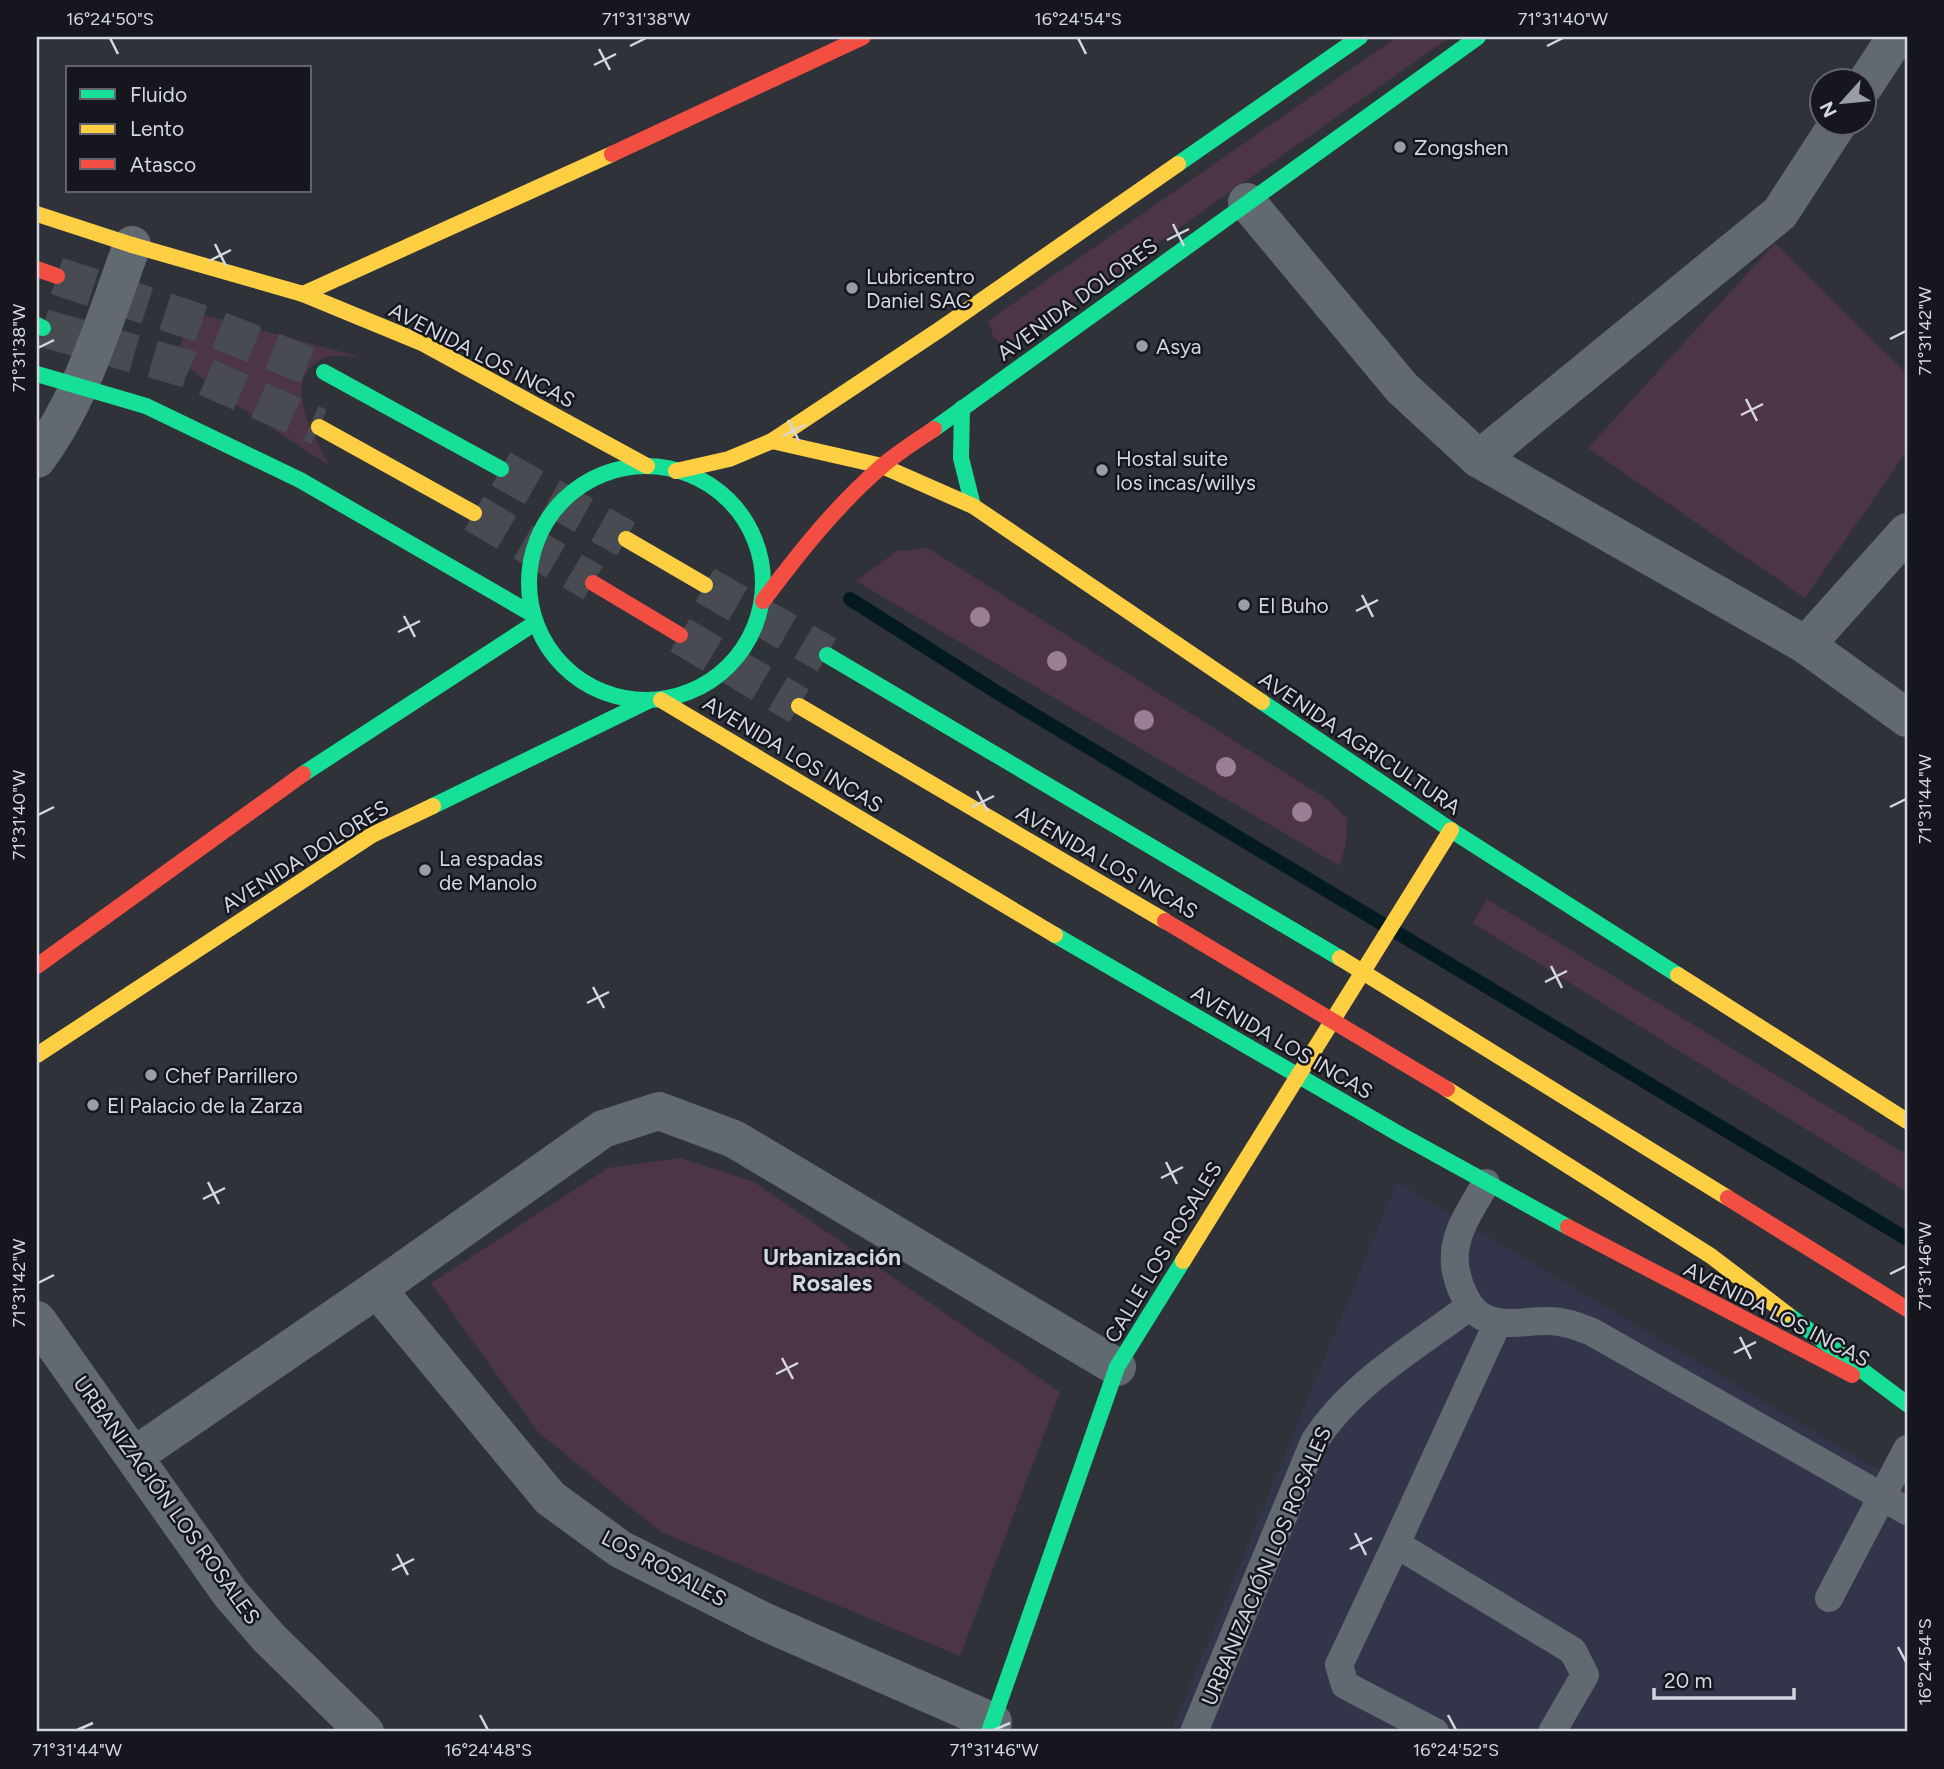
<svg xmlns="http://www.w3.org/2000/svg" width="1944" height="1769" font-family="Figtree,sans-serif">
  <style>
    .built { fill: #33364a }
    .green { fill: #4c3544 }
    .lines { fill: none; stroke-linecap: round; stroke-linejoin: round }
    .stream { stroke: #041a21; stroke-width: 14 }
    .primary-tunnel { stroke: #494b53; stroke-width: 38; stroke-dasharray: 38 19; stroke-linecap: butt }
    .lane { stroke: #616971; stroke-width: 28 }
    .street { stroke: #616971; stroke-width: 38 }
    .fast { stroke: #16e098; stroke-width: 16 }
    .slow { stroke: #ffcf43; stroke-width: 16 }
    .jam { stroke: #f24e42; stroke-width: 16 }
    .tree { fill: #9b7d94 }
    .ticks { fill: none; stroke: #d4d6e0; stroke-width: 2.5 }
    .poi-dot { fill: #9b9da6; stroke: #16171e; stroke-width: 2.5 }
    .labels { text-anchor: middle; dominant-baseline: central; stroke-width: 5; stroke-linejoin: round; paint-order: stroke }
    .poi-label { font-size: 21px; fill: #d4d6e0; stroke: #16171e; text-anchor: start }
    .street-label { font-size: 21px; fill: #d4d6e0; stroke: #16171e }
    .neighbourhood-label { font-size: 23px; font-weight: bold; fill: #d4d6e0; stroke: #16171e }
    .neatline { fill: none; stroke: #d4d6e0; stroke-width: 2.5 }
    .ticks-label { font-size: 18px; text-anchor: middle; fill: #d4d6e0 }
  </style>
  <rect width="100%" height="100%" fill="#30323a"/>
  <path class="built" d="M1397,1182L1907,1487V1732H1171Z"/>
  <g class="green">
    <path d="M1397,37H1450L1009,348L994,338L988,321Z"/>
    <path d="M1775,243L1907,374V451L1805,598L1588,448Z"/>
    <path d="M201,314L360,357C351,357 336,354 327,357C277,375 314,437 330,466L235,404L179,360C178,342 188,325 201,314Z"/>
    <path d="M928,548L1330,801L1347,819L1346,843L1340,866L856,581L897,551Z"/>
    <path d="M1487,899L1907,1155V1192L1473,923Z"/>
    <path d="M680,1158L754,1182L1060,1392L960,1656L661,1532L538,1432L431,1283L608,1168Z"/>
  </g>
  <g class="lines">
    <path class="stream" d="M850,599L998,693L1907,1239"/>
    <g class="primary-tunnel">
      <path d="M57,276L203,324L324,372"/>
      <path d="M43,328L188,369L319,427"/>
      <path d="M501,469L626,539"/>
      <path d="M474,513L593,583"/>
      <path d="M705,585L827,655"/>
      <path d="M680,635L799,706"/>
    </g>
    <g class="lane">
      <path d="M1486,1183C1463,1223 1441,1250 1465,1297C1471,1310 1482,1319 1497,1322C1512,1325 1530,1321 1545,1321C1561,1320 1577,1326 1592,1332L1907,1511"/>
      <path d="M1396,1544L1498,1322"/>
      <path d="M1829,1598L1907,1449"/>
      <path d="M1194,1732L1314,1442C1350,1384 1416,1347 1470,1306"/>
      <path d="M1435,1732L1345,1685L1339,1665L1396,1544L1573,1651L1585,1675L1552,1732"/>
    </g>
    <g class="street">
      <path d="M1864,86L1896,37"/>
      <path d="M1247,202L1402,388L1479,459L1806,645L1907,718"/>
      <path d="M37,459C84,395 105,318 132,245"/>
      <path d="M1479,459L1780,213L1839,122"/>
      <path d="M1806,645L1907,532"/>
      <path d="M377,1289L550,1498L620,1549L765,1622L993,1722"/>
      <path d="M37,1320L230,1593L269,1638L365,1732"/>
      <path d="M134,1456L377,1289L603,1129L659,1111L734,1139L1117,1367"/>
    </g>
    <g class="fast">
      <path d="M1178,164L1360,37"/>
      <path d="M37,325L43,328"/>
      <path d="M324,372L501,469"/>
      <path d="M37,374L146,406L300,480L532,614"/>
      <path d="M962,408L961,458L973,506"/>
      <path d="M934,429L1478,37"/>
      <circle cx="646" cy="583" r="117"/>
      <path d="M827,655L1340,958"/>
      <path d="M1262,702L1451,830L1678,975"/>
      <path d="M303,774L535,623"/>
      <path d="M433,806L648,701"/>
      <path d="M1055,935L1399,1134L1568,1227"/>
      <path d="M1787,1314L1907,1404"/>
      <path d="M989,1732L1117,1367L1183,1261"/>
    </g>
    <g class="slow">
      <path d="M37,214L132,245"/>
      <path d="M132,245L303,294L422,343L647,466"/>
      <path d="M303,294L612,154"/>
      <path d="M319,427L474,513"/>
      <path d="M772,441L882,466L973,506L1262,702"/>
      <path d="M676,471L729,459L772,441L939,330L1178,164"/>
      <path d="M626,539L705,585"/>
      <path d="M661,700L1055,935"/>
      <path d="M799,706L1165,921"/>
      <path d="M1340,958L1728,1198"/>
      <path d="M1678,975L1907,1121"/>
      <path d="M37,1055L372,835L433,806"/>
      <path d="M1447,1089L1711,1256L1787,1314"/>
      <path d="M1183,1261L1451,830"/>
    </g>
    <g class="jam">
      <path d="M612,154L863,37"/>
      <path d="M37,269L57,276"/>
      <path d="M593,583L680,635"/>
      <path d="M763,601C798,554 836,506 881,467C897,453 916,441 934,429"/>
      <path d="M1165,921L1447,1089"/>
      <path d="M37,966L303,774"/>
      <path d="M1728,1198L1907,1309"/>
      <path d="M1568,1227L1852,1375"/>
    </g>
  </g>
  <g class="tree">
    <circle cx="980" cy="617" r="10"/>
    <circle cx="1057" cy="661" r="10"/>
    <circle cx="1144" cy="720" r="10"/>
    <circle cx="1226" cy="767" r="10"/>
    <circle cx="1302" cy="812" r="10"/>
  </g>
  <path class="ticks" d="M110,38L118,54M1078,38L1086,54M630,46L646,38M1547,46L1563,38M599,49L610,70M594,65L616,54M1173,224L1184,246M1167,240L1189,229M215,244L226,266M209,261L231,250M1890,339L1906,331M38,348L54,340M1746,399L1757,421M1741,415L1763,404M788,420L799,441M783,436L805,425M1362,595L1373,617M1356,611L1378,600M404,616L415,637M398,632L420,621M977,791L988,812M972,807L994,796M1890,807L1906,799M38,815L54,807M1551,966L1562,988M1545,982L1567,971M593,987L604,1008M587,1003L609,992M1166,1162L1177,1184M1161,1178L1183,1167M208,1182L219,1204M203,1199L225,1188M1890,1274L1906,1266M38,1283L54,1275M1740,1337L1751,1359M1734,1353L1756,1342M782,1358L793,1379M776,1374L798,1363M1355,1533L1366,1555M1350,1549L1372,1538M397,1554L408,1575M392,1570L414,1559M1898,1647L1906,1662M480,1715L488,1730M1448,1715L1456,1730M77,1730L93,1723M994,1730L1010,1723"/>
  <g class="poi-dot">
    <circle cx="1400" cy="147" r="7"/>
    <circle cx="852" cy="288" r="7"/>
    <circle cx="1142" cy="346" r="7"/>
    <circle cx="1102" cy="470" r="7"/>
    <circle cx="1244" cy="605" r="7"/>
    <circle cx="425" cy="870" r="7"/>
    <circle cx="151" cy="1075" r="7"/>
    <circle cx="93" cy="1105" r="7"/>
  </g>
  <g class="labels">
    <g class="poi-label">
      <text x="1414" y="147">Zongshen</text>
      <text x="866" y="276">Lubricentro<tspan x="866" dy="24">Daniel SAC</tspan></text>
      <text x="1156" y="346">Asya</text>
      <text x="1116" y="458">Hostal suite<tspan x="1116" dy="24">los incas/willys</tspan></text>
      <text x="1258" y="605">El Buho</text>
      <text x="439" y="858">La espadas<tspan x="439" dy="24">de Manolo</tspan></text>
      <text x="165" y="1075">Chef Parrillero</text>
      <text x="107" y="1105">El Palacio de la Zarza</text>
    </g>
    <g class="street-label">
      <text transform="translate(1077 299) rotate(-36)">AVENIDA DOLORES</text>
      <text transform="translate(482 355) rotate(27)">AVENIDA LOS INCAS</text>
      <text transform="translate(1360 743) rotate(34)">AVENIDA AGRICULTURA</text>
      <text transform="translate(793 754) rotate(31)">AVENIDA LOS INCAS</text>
      <text transform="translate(305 856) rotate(-32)">AVENIDA DOLORES</text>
      <text transform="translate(1107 862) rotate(30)">AVENIDA LOS INCAS</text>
      <text transform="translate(1282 1042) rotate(30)">AVENIDA LOS INCAS</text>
      <text transform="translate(1163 1252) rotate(-59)">CALLE LOS ROSALES</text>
      <text transform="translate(1777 1314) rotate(27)">AVENIDA LOS INCAS</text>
      <text transform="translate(167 1500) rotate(54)">URBANIZACIÓN LOS ROSALES</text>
      <text transform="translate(1266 1566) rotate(-67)">URBANIZACIÓN LOS ROSALES</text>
      <text transform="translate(664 1568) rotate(28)">LOS ROSALES</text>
    </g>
    <g class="neighbourhood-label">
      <text x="832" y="1257">Urbanización<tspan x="832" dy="26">Rosales</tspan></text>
    </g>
  </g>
  <rect width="1944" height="1769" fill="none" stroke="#16171e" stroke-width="77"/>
  <rect x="66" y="66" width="245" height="126" fill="#16171e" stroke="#62636c" stroke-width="2"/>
  <rect x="80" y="89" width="35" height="10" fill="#16e098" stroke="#62636c" stroke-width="2"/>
  <text x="130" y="102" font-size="21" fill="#d4d6e0">Fluido</text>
  <rect x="80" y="124" width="35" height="10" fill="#ffcf43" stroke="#62636c" stroke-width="2"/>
  <text x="130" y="136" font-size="21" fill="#d4d6e0">Lento</text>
  <rect x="80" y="159" width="35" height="10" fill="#f24e42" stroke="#62636c" stroke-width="2"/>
  <text x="130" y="172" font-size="21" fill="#d4d6e0">Atasco</text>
  <g transform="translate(1843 102) rotate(243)"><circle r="33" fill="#16171e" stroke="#62636c" stroke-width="2"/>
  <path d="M0-5L12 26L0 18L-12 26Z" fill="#9b9da6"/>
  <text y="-10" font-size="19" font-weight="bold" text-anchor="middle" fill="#d4d6e0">N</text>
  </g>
  <path d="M1654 1688v10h140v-10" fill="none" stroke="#d4d6e0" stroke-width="3.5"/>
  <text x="1664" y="1688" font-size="21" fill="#d4d6e0" stroke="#16171e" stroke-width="5" paint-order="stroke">20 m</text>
  <rect x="38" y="38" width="1868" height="1692" class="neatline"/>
  <g class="ticks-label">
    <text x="110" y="25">16°24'50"S</text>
    <text x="646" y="25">71°31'38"W</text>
    <text x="1078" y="25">16°24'54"S</text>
    <text x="1563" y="25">71°31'40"W</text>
    <text transform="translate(1925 331) rotate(-90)" y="6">71°31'42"W</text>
    <text transform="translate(19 348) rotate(-90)" y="6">71°31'38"W</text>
    <text transform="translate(1925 799) rotate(-90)" y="6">71°31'44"W</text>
    <text transform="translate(19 815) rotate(-90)" y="6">71°31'40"W</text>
    <text transform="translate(1925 1266) rotate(-90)" y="6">71°31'46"W</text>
    <text transform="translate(19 1283) rotate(-90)" y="6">71°31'42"W</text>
    <text transform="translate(1925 1662) rotate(-90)" y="6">16°24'54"S</text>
    <text x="77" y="1756">71°31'44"W</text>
    <text x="488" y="1756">16°24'48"S</text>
    <text x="994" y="1756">71°31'46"W</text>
    <text x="1456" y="1756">16°24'52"S</text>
  </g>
</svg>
